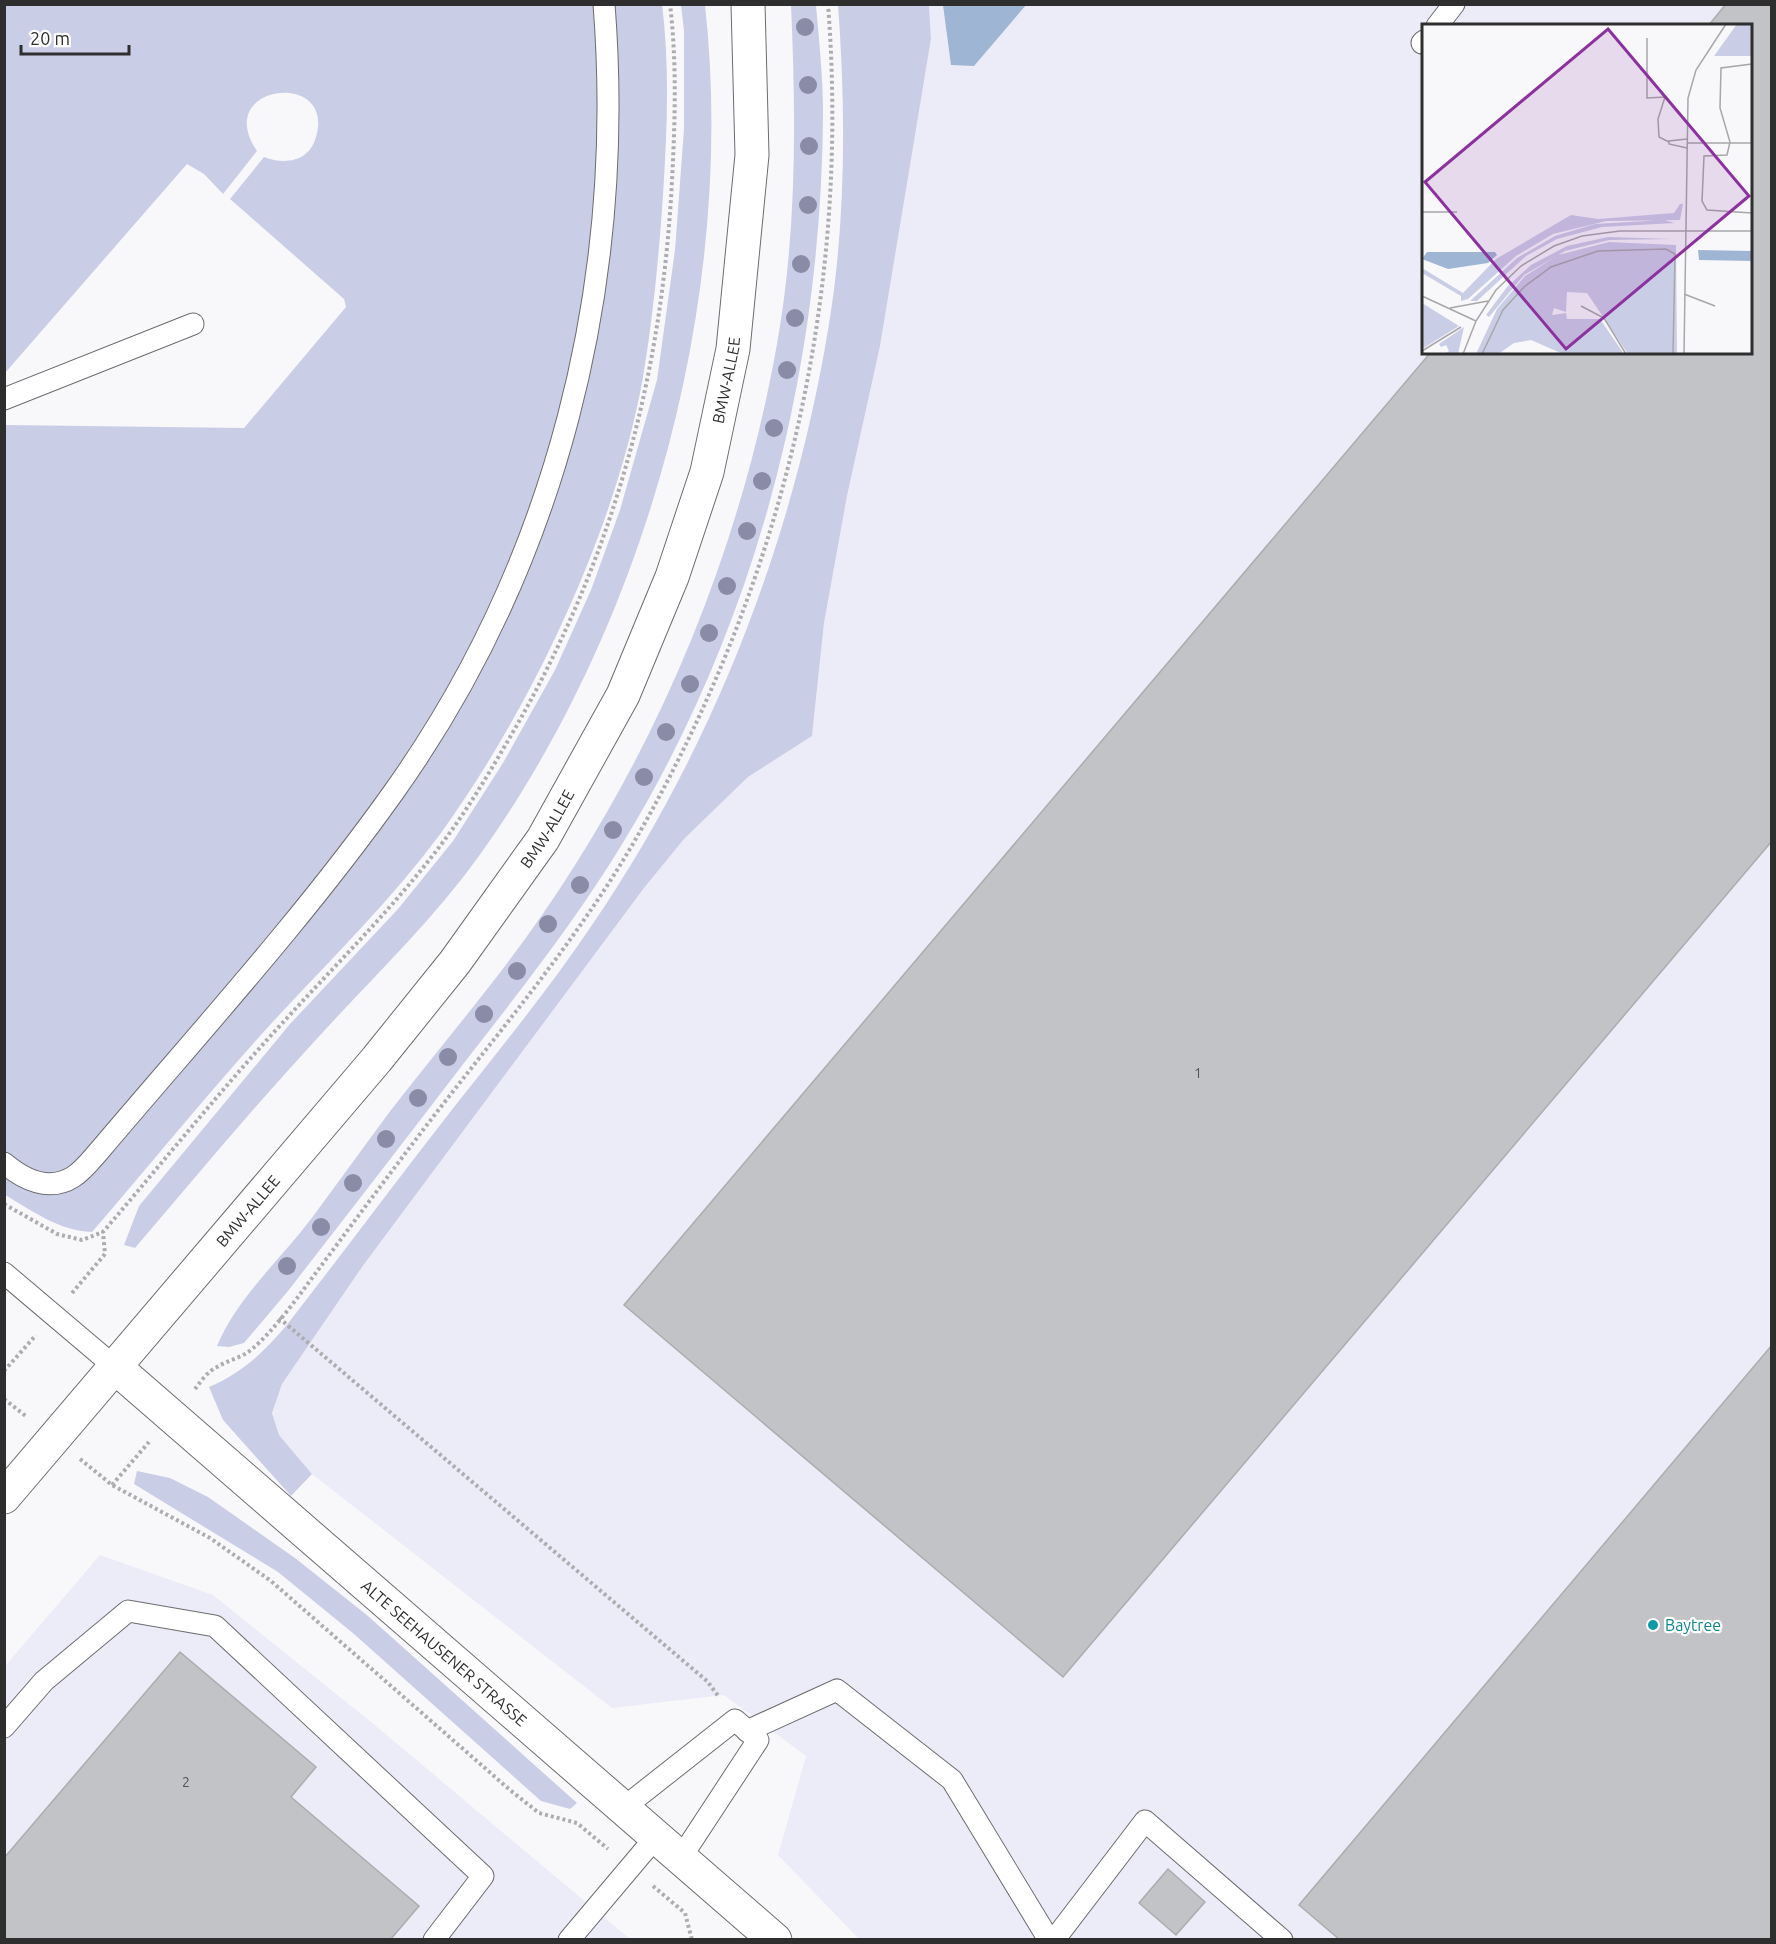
<svg xmlns="http://www.w3.org/2000/svg" width="1776" height="1944" font-family="Ubuntu,sans-serif">
  <style>
    .built { fill: #ebecf7; fill-rule: evenodd }
    .green { fill: #cacde6 }
    .water { fill: #9fb5d4 }
    .building { fill: #c2c3c6; stroke: #acacaf; stroke-width: 1.5 }
    .lines { fill: none; stroke-linecap: round; stroke-linejoin: round }
    .service-casing { stroke: #6c6c6f; stroke-width: 23 }
    .tertiary-casing { stroke: #6c6c6f; stroke-width: 35 }
    .secondary-casing { stroke: #6c6c6f; stroke-width: 35 }
    .path { stroke: #adadb0; stroke-width: 4; stroke-dasharray: 3 3; stroke-linecap: butt }
    .service { stroke: #fff; stroke-width: 21 }
    .tertiary { stroke: #fff; stroke-width: 33 }
    .secondary { stroke: #fff; stroke-width: 33 }
    .tree { fill: #8a8ba6 }
    .culture-dot { fill: #0f9aa8; stroke: #fff; stroke-width: 2 }
    .labels { text-anchor: middle; dominant-baseline: central; stroke-width: 4.5; stroke-linejoin: round; paint-order: stroke }
    .number-label { font-size: 14px; fill: #535355 }
    .street-label { font-size: 16px; fill: #2e2e2f; stroke: #fff }
    .culture-label { font-size: 16px; fill: #0d838f; stroke: #fff; text-anchor: start }
    .inset-road { fill: none; stroke: #a7a7a9; stroke-width: 1.5 }
    .view { fill: #8b329e; fill-opacity: 0.15; stroke: #8b329e; stroke-width: 3 }
    .inset-edge { fill: none; stroke: #2e2e2f; stroke-width: 3 }
  </style>
  <rect width="100%" height="100%" fill="#f8f8fb"/>
  <g class="built">
    <path d="M929,5H1771V1939H859L778,1855L806,1756L724,1695L612,1708L312,1474L279,1435L272,1413L282,1384L362,1267L644,888L684,839L748,777L812,736L824,623L847,496L880,346L931,39ZM1424,26H1750V352H1424Z"/>
    <path d="M100,1555L213,1595L371,1722L630,1939L5,1940V1666Z"/>
  </g>
  <g class="green">
    <path d="M662,4C670,68 667,132 663,195C659,256 653,317 643,377C616,530 531,708 441,833C393,898 336,954 281,1013C216,1083 155,1159 92,1232C59,1231 33,1211 5,1195V425L244,428L346,307L344,299L230,199L264,157C285,165 309,162 316,137C336,69 211,84 257,151L223,194L204,174L187,164L5,373L4,5Z"/>
    <path d="M681,5H705C737,293 648,621 479,856C430,924 369,981 313,1043C252,1109 194,1179 135,1248L124,1245L139,1206L290,1024L398,909L453,841L503,763L555,670L591,590L620,510L657,380L675,250L684,129V31Z"/>
    <path d="M791,5H816C819,40 823,77 823,112C822,366 757,623 624,841C577,919 520,991 464,1063C406,1139 347,1215 288,1291L244,1343L229,1347L217,1346C237,1298 279,1261 311,1219C338,1183 364,1146 391,1110C425,1066 461,1023 495,979C639,794 736,575 777,344C797,232 796,117 791,5Z"/>
    <path d="M838,5H929L931,39L880,346L847,496L824,623L812,736L748,777L684,839L644,888L362,1267L282,1384L272,1413L279,1435L312,1474L291,1496L223,1420L209,1387C242,1373 263,1353 286,1326C339,1258 391,1188 444,1120C494,1056 547,992 592,925C713,748 793,541 828,330C846,224 846,112 838,5Z"/>
    <path d="M137,1471L170,1478L208,1497L295,1558L368,1616L577,1803L570,1809L541,1801L354,1634L278,1572L134,1484Z"/>
  </g>
  <path class="water" d="M943,5V4L1026,5L974,66L951,65Z"/>
  <g class="building">
    <path d="M1726,4H1772V841L1063,1677L624,1305L1431,352H1750V26H1708Z"/>
    <path d="M1772,1345V1940H1340L1299,1905Z"/>
    <path d="M180,1652L316,1767L291,1797L419,1906L390,1940H4V1858Z"/>
    <path d="M1168,1869L1205,1902L1176,1935L1139,1903Z"/>
  </g>
  <g class="lines">
    <g class="service-casing">
      <g id="service">
        <path d="M1437,26L1454,4"/>
        <path d="M1422,43L1424,41"/>
        <path d="M4,399L193,324"/>
        <path d="M4,1163C24,1180 49,1192 73,1177C83,1171 92,1159 100,1150C199,1033 304,918 393,793C557,563 626,284 604,4"/>
        <path d="M4,1273L115,1367"/>
        <path d="M4,1727L44,1681L128,1611L215,1626L483,1876L434,1940"/>
        <path d="M747,1731L837,1690L952,1780L1049,1940"/>
        <path d="M622,1809L735,1720L758,1740L680,1859"/>
        <path d="M569,1940L655,1838"/>
        <path d="M1054,1940L1145,1821L1282,1940"/>
      </g>
    </g>
    <g class="tertiary-casing">
      <g id="tertiary">
        <path id="s1" d="M115,1367L775,1940"/>
      </g>
    </g>
    <g class="secondary-casing">
      <g id="secondary">
        <path id="s2" d="M4,1497L377,1059L455,962L543,839L623,695L672,577L707,472L733,349L752,155L748,4"/>
      </g>
    </g>
    <g class="path">
      <path d="M4,1204L57,1234L82,1240L103,1232"/>
      <path d="M72,1293L105,1254L103,1232C164,1161 223,1087 287,1018C341,959 398,903 446,838C472,803 495,763 517,725C614,554 662,376 672,181C675,122 677,63 670,4"/>
      <path d="M279,1318L707,1681L719,1697"/>
      <path d="M4,1371L36,1335"/>
      <path d="M195,1389C201,1381 208,1371 217,1367C228,1360 242,1358 252,1349C275,1330 300,1294 318,1270C353,1223 388,1176 423,1130C495,1036 574,945 634,842C782,586 851,300 828,4"/>
      <path d="M4,1399L27,1417"/>
      <path d="M80,1459L112,1485L210,1538L271,1581L510,1790L539,1813L577,1823L608,1849"/>
      <path d="M112,1485L149,1442"/>
      <path d="M653,1886L685,1913L692,1940"/>
    </g>
    <use href="#service" class="service"/>
    <use href="#tertiary" class="tertiary"/>
    <use href="#secondary" class="secondary"/>
  </g>
  <g class="tree">
    <circle cx="805" cy="27" r="9"/>
    <circle cx="808" cy="85" r="9"/>
    <circle cx="809" cy="146" r="9"/>
    <circle cx="808" cy="205" r="9"/>
    <circle cx="801" cy="264" r="9"/>
    <circle cx="795" cy="318" r="9"/>
    <circle cx="787" cy="370" r="9"/>
    <circle cx="774" cy="428" r="9"/>
    <circle cx="762" cy="481" r="9"/>
    <circle cx="747" cy="531" r="9"/>
    <circle cx="727" cy="586" r="9"/>
    <circle cx="709" cy="633" r="9"/>
    <circle cx="690" cy="684" r="9"/>
    <circle cx="666" cy="732" r="9"/>
    <circle cx="644" cy="777" r="9"/>
    <circle cx="613" cy="830" r="9"/>
    <circle cx="580" cy="885" r="9"/>
    <circle cx="548" cy="924" r="9"/>
    <circle cx="517" cy="971" r="9"/>
    <circle cx="484" cy="1014" r="9"/>
    <circle cx="448" cy="1057" r="9"/>
    <circle cx="418" cy="1098" r="9"/>
    <circle cx="386" cy="1139" r="9"/>
    <circle cx="353" cy="1183" r="9"/>
    <circle cx="321" cy="1227" r="9"/>
    <circle cx="287" cy="1266" r="9"/>
  </g>
  <circle class="culture-dot" cx="1653" cy="1625" r="6"/>
  <g class="labels">
    <g class="number-label">
      <text x="1198" y="1073">1</text>
      <text x="186" y="1782">2</text>
    </g>
    <g class="street-label">
      <text stroke="none"><textPath href="#s2" startOffset="1348">BMW-ALLEE</textPath></text>
      <text stroke="none"><textPath href="#s2" startOffset="862">BMW-ALLEE</textPath></text>
      <text stroke="none"><textPath href="#s2" startOffset="376">BMW-ALLEE</textPath></text>
      <text stroke="none"><textPath href="#s1" startOffset="436">ALTE SEEHAUSENER STRASSE</textPath></text>
    </g>
    <g class="culture-label">
      <text x="1665" y="1625">Baytree</text>
    </g>
  </g>
  <g transform="translate(1422 24)">
    <rect width="330" height="330" fill="#f8f8fb"/>
    <path d="M315,0H330V32H292ZM258,180H261L258,196L184,197L131,210L94,232L46,275L39,277V272L0,249V244L41,269L74,235L149,191L176,195L252,189ZM242,196L253,199L180,203L135,215L104,232L55,277H48L95,234L133,212L173,200ZM186,213L251,215L187,216L143,227L102,251L67,293L64,291L85,263L109,241L145,222ZM187,218L254,221L255,330H206L165,269L145,268L144,288L132,284L130,291L144,289L145,295H178L202,330H141L109,316L92,319L76,330H54L75,285L103,252L136,231ZM0,279L37,302L0,325ZM42,303L36,330H23L27,327L24,321L19,323L17,320Z" fill="#cacde6"/>
    <path d="M276,226L330,227V237L277,236ZM5,228H73L75,231L66,239L26,245L0,235Z" fill="#9fb5d4"/>
    <path class="inset-road" d="M225,14V74L243,73L236,95L237,113L247,118M330,40L299,44L298,84L308,118L305,131L282,132L280,177L285,186L330,189M265,119H330M265,124L247,120V117L265,115M0,188H35M262,270L293,282M0,272L54,297M159,282L182,294L204,330M28,284L66,277M0,327L39,303M41,330L54,297L74,266L99,242L132,222L160,212L198,207H330M60,330L81,286L102,263L129,243L176,227L244,225L253,230L251,330M262,330L266,74L274,46L304,0"/>
    <path class="view" d="M186,5L327,172L144,325L3,158Z"/>
    <rect width="330" height="330" class="inset-edge"/>
  </g>
  <rect width="1776" height="1944" fill="none" stroke="#2e2e2f" stroke-width="12"/>
  <path d="M21 45v9h108v-9" fill="none" stroke="#2e2e2f" stroke-width="3"/>
  <text x="30" y="45" font-size="18" fill="#2e2e2f" stroke="#ffffff" stroke-width="4.5" paint-order="stroke">20 m</text>
</svg>
